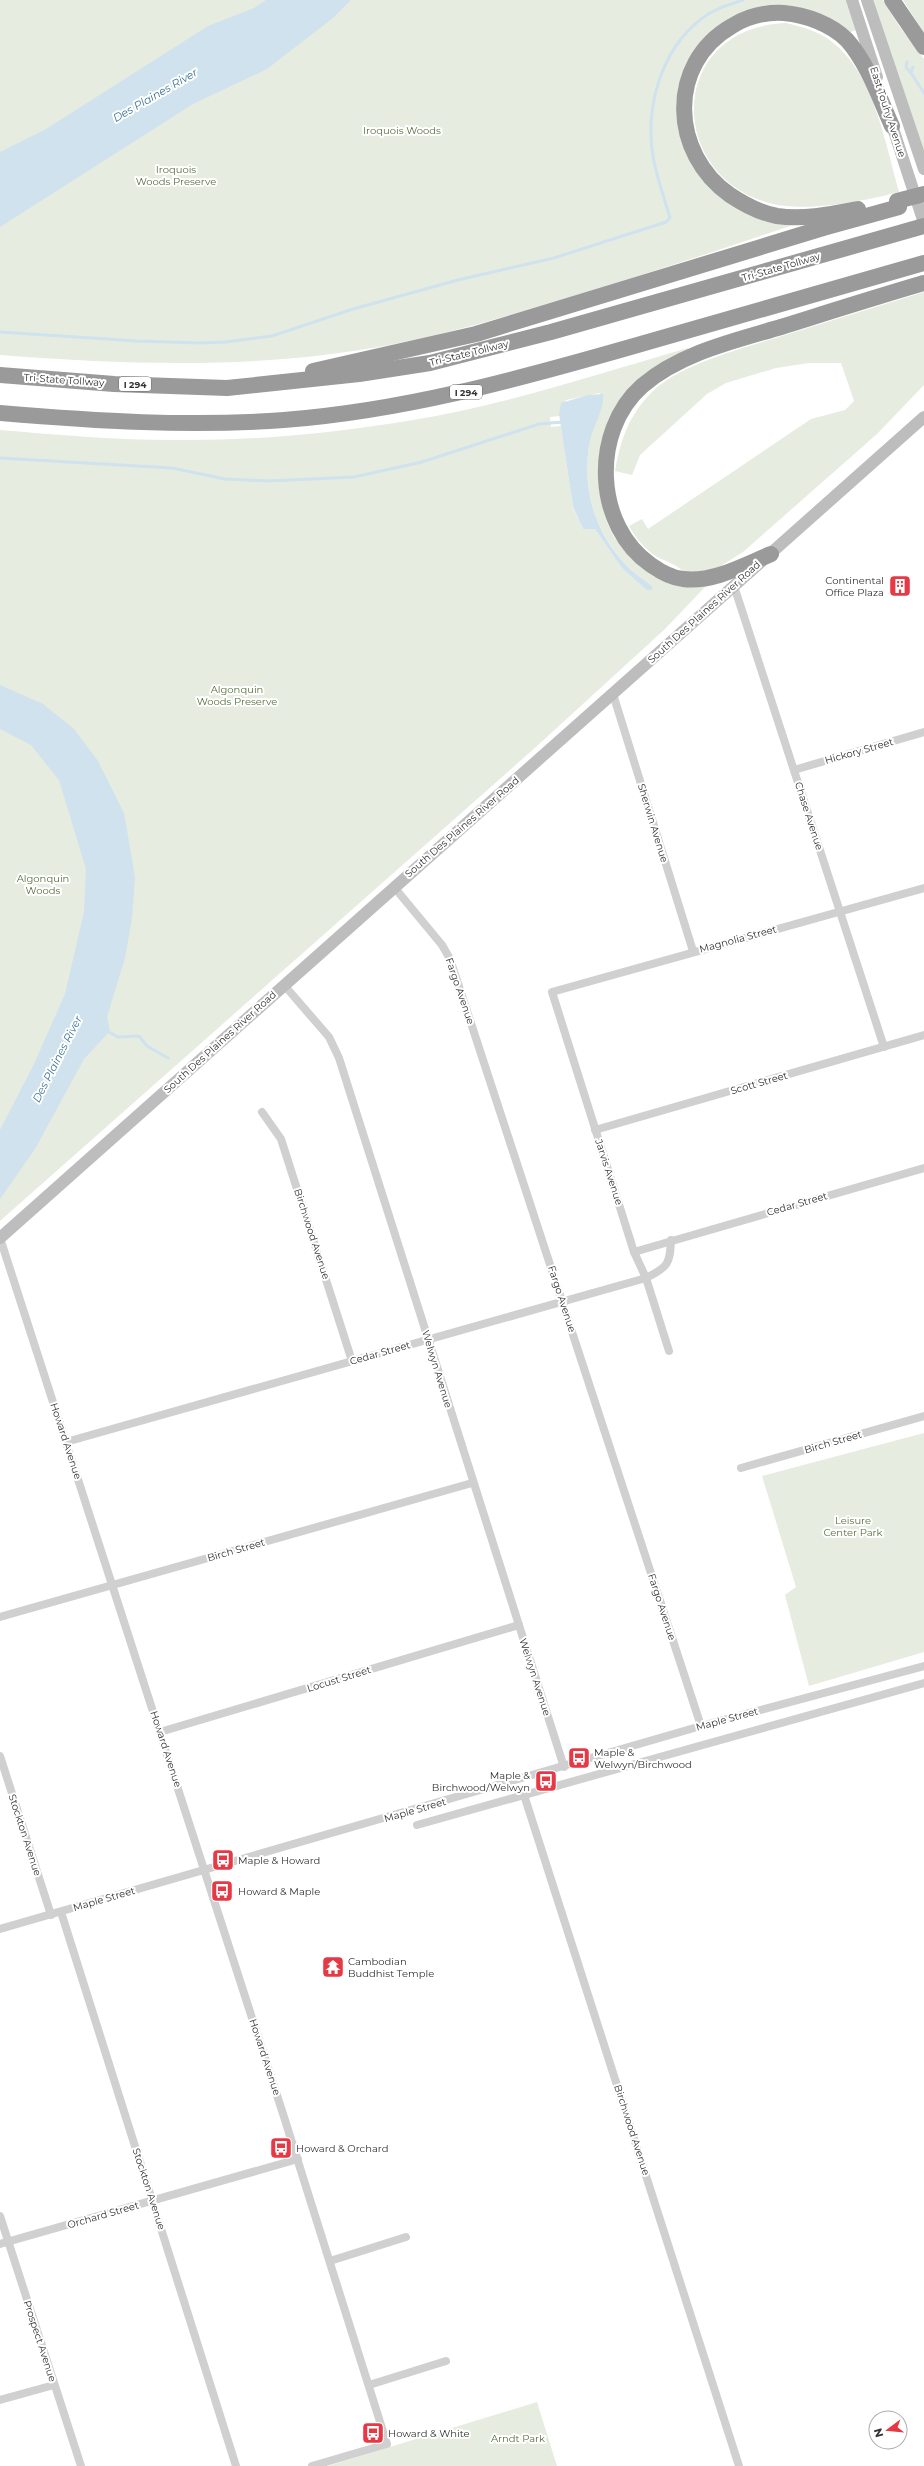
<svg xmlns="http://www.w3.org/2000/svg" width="924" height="2466" font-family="Montserrat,sans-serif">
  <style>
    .green { fill: #e6ecdf; fill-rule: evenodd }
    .water { fill: #cfe2ee }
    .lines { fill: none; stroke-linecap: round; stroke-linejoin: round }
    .stream { stroke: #cfe2ee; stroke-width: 3 }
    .street { stroke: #d0d0d0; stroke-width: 8 }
    .secondary { stroke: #bdbdbd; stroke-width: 12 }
    .highway { stroke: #9a9a9a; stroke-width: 16 }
    .highway-bridge { stroke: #9a9a9a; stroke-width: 16 }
    .labels { text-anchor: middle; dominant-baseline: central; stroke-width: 4; stroke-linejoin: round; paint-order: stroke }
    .shield { fill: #fff; stroke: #707070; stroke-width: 1 }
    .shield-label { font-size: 9px; font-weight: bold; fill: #333 }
    .street-label { font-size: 10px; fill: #333; stroke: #fff }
    .park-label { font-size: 10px; fill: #56703f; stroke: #fff }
    .poi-label { font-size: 10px; fill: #333; stroke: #fff; text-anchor: start }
    .water-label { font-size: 11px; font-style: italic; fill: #3f7597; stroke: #fff }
  </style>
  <rect width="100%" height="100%" fill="#fff"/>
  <g class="green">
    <path d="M0,0H846L856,30L848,33L754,10L679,84L676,106L679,128L684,148L701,177L796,224C720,250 643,275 566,298C498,319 430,339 360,350C240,369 120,364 0,355Z"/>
    <path d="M873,0H883L899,26L924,59V155Z"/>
    <path d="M903,0H924V33Z"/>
    <path d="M786,23C802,27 818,31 831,41C874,73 885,143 899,192C865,201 807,212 773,204C666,179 665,28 786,23Z"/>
    <path d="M924,292V385L877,434L743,552L719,567L686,575C679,564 665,562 654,555C644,548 635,537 629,526L642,519L648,529L811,419L845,410L854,401L841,363H809L776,368L726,383L707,394L640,455L632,475L615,471C621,439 628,417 651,393C679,364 744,348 782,336C829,321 877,307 924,292Z"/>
    <path d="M688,348L689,351L605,433L599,457L598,478L606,520L614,537L630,558L654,577L704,583L705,587L665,629L537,746L0,1221V430C58,435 117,440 175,440C255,441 335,433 413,420C506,405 597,374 688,348ZM600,393C604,409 594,424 590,440C581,486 594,530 626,565C633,573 644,579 652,586V590L621,567L595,529H583L573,508L561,426L551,427L550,417L560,416L566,400Z"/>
    <path d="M924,1433V1652L809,1686L785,1595L796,1587L762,1476Z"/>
    <path d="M537,2402L557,2466H328Z"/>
  </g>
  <g class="water">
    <path d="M266,0H351L333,18L267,69L193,104L0,227V152L46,129L208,26L254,8Z"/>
    <path d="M603,394C605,409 593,426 590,441C581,486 594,531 626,565C633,573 644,579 652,586V590H647L621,567L595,529H583L573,507L559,414L561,403L588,395Z"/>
    <path d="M0,685L43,704L74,729L98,761L124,813L135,877L132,918L125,958L107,1017L110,1031L84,1059L35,1149L0,1199V1130L34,1064L65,994L84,912L86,869L59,780L31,745L0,729Z"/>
  </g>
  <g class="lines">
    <g class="stream">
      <path d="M907,62L906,67L911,73"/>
      <path d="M913,67L911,73L924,93"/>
      <path d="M0,332L137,341L199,343L225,342L272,336L353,309L458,280L554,258L666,222L670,218C665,200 658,181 654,162C644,112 659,52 701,19C714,9 728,5 743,0"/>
      <path d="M0,458L172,468L225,479L268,481L354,477L422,462L539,424L563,422"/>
      <path d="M107,1031L118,1037L139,1036L147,1046L168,1058"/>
    </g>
    <g class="street">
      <path d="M734,586L884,1047"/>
      <path d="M613,694L693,951"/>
      <path d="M794,770L924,732"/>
      <path d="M394,887L442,945L450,959L701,1726"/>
      <path d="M284,985L329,1037L339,1058L564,1767"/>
      <path d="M262,1112L281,1139L352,1361"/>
      <path d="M595,1130L924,1035"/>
      <path d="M0,1238L284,2117L387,2444L312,2466"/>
      <path d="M634,1252L924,1168"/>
      <path d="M669,1351L646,1278L634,1252L552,992L924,888"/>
      <path d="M66,1442L646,1278C668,1267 670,1264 671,1240"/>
      <path d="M741,1468L924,1416"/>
      <path d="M0,1617L472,1483"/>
      <path d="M160,1732L519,1625"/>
      <path d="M0,1756L51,1915"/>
      <path d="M524,1795L739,2466"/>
      <path d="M417,1825L924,1683"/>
      <path d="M61,1912L236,2466"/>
      <path d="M0,1929L701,1726L924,1666"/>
      <path d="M0,2216L81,2466"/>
      <path d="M0,2244L298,2159"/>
      <path d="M330,2261L406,2237"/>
      <path d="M369,2385L446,2361"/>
      <path d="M0,2400L54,2385"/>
    </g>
    <g class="secondary">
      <path d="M852,0L877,77"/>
      <path d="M867,0L924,169"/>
      <path d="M890,119L924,223"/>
      <path d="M0,1238L924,417"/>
    </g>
    <g class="highway">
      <path d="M892,0L924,47"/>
      <path d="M858,209C832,214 804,220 777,216C760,213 745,205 730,195C671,154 666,64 732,26C748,16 766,12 784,13C806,15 831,24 847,40C868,64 879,97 892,126"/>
      <path d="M313,371L476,334L823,228L899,207"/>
      <path d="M0,375L114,384L227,388L359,374L430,363L551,332L924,226"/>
      <path d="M0,413C95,421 189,427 284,420C402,411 515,380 627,348C726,320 825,291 924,263"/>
      <path d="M771,554C744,565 713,583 683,579C671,578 661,572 651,565C595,527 590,432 642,386C680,353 734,341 781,327C829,312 876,297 924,283"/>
    </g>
    <path class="highway-bridge" d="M897,201L924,194"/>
  </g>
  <defs>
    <g id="building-square" transform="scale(1.15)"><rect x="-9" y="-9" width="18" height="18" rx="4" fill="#e63946" stroke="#fff"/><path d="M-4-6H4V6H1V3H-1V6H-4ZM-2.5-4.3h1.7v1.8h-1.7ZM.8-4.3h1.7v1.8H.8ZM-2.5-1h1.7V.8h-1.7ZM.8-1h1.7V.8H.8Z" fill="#fff"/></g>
    <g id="bus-square" transform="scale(1.15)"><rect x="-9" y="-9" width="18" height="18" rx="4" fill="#e63946" stroke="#fff"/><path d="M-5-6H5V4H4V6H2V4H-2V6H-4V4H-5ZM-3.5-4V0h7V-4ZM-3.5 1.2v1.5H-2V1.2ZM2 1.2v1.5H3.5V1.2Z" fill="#fff"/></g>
    <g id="temple-square" transform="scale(1.15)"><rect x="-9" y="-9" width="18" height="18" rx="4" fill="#e63946" stroke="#fff"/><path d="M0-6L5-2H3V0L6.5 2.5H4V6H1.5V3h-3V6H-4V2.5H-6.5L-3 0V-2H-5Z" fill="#fff"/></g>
  </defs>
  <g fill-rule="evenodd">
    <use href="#building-square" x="900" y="586"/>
    <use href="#bus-square" x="579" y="1758"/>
    <use href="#bus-square" x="546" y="1781"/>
    <use href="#bus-square" x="223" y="1860"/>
    <use href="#bus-square" x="222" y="1891"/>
    <use href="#temple-square" x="333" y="1967"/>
    <use href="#bus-square" x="281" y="2148"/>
    <use href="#bus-square" x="373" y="2433"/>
  </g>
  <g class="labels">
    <g class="shield">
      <rect x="119" y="377" width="32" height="14" rx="3"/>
      <rect x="450" y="385" width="32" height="14" rx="3"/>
    </g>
    <g class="shield-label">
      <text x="135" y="384">I 294</text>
      <text x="466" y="392">I 294</text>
    </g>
    <g class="street-label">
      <text transform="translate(888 112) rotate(72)">East Touhy Avenue</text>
      <text transform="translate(781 267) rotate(-16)">Tri-State Tollway</text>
      <text transform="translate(469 353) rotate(-14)">Tri-State Tollway</text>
      <text transform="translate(64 380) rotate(4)">Tri-State Tollway</text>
      <text transform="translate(704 612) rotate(-42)">South Des Plaines River Road</text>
      <text transform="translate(859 751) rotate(-16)">Hickory Street</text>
      <text transform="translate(809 816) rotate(72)">Chase Avenue</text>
      <text transform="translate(653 823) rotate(73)">Sherwin Avenue</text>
      <text transform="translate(462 827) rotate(-41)">South Des Plaines River Road</text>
      <text transform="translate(738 939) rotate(-15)">Magnolia Street</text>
      <text transform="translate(460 991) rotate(71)">Fargo Avenue</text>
      <text transform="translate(220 1042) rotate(-42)">South Des Plaines River Road</text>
      <text transform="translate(759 1083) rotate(-16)">Scott Street</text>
      <text transform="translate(609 1172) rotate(72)">Jarvis Avenue</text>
      <text transform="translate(797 1204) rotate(-16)">Cedar Street</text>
      <text transform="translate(312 1234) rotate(72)">Birchwood Avenue</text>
      <text transform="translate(562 1299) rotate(72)">Fargo Avenue</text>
      <text transform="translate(380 1353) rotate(-16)">Cedar Street</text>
      <text transform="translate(437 1369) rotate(73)">Welwyn Avenue</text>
      <text transform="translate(66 1441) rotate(72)">Howard Avenue</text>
      <text transform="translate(833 1442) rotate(-16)">Birch Street</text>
      <text transform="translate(236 1550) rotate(-16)">Birch Street</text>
      <text transform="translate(662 1607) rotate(72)">Fargo Avenue</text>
      <text transform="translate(535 1677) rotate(72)">Welwyn Avenue</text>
      <text transform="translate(339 1679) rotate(-17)">Locust Street</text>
      <text transform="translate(727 1719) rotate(-15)">Maple Street</text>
      <text transform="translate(166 1749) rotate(72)">Howard Avenue</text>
      <text transform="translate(415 1810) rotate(-16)">Maple Street</text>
      <text transform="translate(25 1835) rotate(72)">Stockton Avenue</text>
      <text transform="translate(104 1899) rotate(-16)">Maple Street</text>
      <text transform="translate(265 2057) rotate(72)">Howard Avenue</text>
      <text transform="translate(632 2130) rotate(72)">Birchwood Avenue</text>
      <text transform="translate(149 2189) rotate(72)">Stockton Avenue</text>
      <text transform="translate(103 2215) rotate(-16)">Orchard Street</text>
      <text transform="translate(40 2341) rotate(72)">Prospect Avenue</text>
    </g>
    <g class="park-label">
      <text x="402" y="130">Iroquois Woods</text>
      <text x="176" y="169">Iroquois<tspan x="176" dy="12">Woods Preserve</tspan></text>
      <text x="237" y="689">Algonquin<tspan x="237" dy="12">Woods Preserve</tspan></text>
      <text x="43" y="878">Algonquin<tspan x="43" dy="12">Woods</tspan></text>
      <text x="853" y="1520">Leisure<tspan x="853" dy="12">Center Park</tspan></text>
      <text x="518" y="2438">Arndt Park</text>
    </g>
    <g class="poi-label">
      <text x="884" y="580" text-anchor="end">Continental<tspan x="884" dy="12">Office Plaza</tspan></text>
      <text x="594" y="1752">Maple &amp;<tspan x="594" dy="12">Welwyn/Birchwood</tspan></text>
      <text x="530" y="1775" text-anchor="end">Maple &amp;<tspan x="530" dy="12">Birchwood/Welwyn</tspan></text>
      <text x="238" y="1860">Maple &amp; Howard</text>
      <text x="238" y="1891">Howard &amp; Maple</text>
      <text x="348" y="1961">Cambodian<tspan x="348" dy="12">Buddhist Temple</tspan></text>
      <text x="296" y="2148">Howard &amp; Orchard</text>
      <text x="388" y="2433">Howard &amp; White</text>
    </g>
    <g class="water-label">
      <text transform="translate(155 95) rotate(-30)">Des Plaines River</text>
      <text transform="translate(57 1059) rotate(-63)">Des Plaines River</text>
    </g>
  </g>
  <g transform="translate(888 2430) rotate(254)"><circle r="19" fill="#ffffff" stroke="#adadad"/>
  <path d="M0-3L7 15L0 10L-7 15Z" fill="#e63946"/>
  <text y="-6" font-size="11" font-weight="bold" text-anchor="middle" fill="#333333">N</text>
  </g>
</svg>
